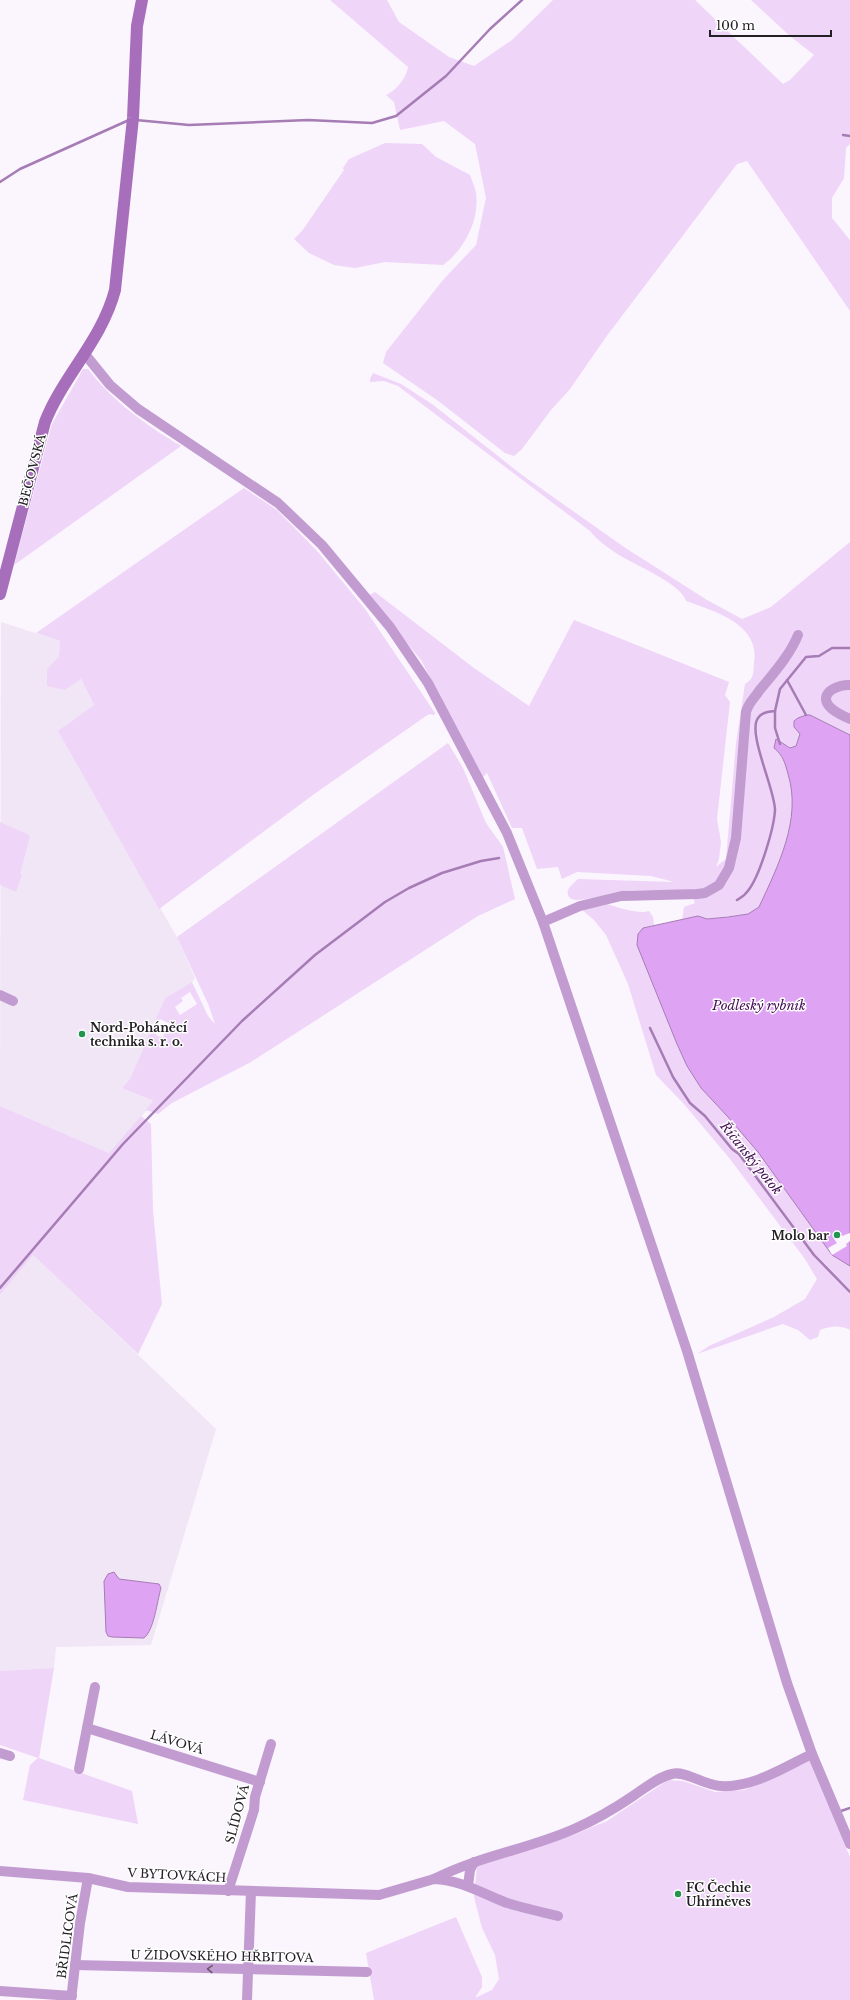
<svg xmlns="http://www.w3.org/2000/svg" width="850" height="2000" font-family="'Libre Baskerville',serif">
  <style>
    .built { fill: #f1e6f5 }
    .green { fill: #efd5f8; fill-rule: evenodd }
    .water { fill: #dea4f3; stroke: #a67cb5 }
    .pier { fill: #fbf5fe }
    .lines { fill: none; stroke-linecap: round; stroke-linejoin: round }
    .stream { stroke: #a67cb5; stroke-width: 2.5 }
    .street { stroke: #c29cd0; stroke-width: 10 }
    .secondary { stroke: #a76fbb; stroke-width: 12 }
    .oneway { stroke: #6b5871 }
    .poi-dot { fill: #25954e; stroke: #fff; stroke-width: 1.5 }
    .labels { text-anchor: middle; dominant-baseline: central; stroke-width: 3; stroke-linejoin: round; paint-order: stroke }
    .street-label { font-size: 12px; fill: #232024; stroke: #fff }
    .poi-label { font-size: 12px; font-weight: bold; fill: #232024; stroke: #fff; text-anchor: start }
    .water-label { font-size: 13px; font-style: italic; fill: #450f56; stroke: #fff }
  </style>
  <rect width="100%" height="100%" fill="#fbf5fe"/>
  <g class="built">
    <path d="M1,622L60,641L59,656L47,669L65,690L81,679L94,705L59,731L178,939L195,978L192,982L165,998L130,1079L122,1088L154,1102L109,1153L0,1106Z"/>
    <path d="M33,1255L216,1429L151,1645L56,1647L54,1668L0,1671V1295Z"/>
  </g>
  <g class="green">
    <path d="M330,0H387L399,22L449,57L474,66L512,40L553,0H695L783,84L790,80L814,55L790,36L751,0H850V144L846,148L844,178L832,198V218L850,240V311L747,161L737,164L606,337L570,389L551,410L522,449L514,456L505,453L437,400L383,363L386,352L443,280L476,245L486,198L475,144L444,121L400,130L394,102L386,95C396,91 407,77 408,67Z"/>
    <path d="M385,143L422,144L436,157L470,175C472,181 475,187 476,193C480,220 464,250 443,265L385,262L355,268L334,265L309,253L294,239L302,231L344,170L343,168L349,159Z"/>
    <path d="M83,369H88C113,402 146,425 181,446L14,565L52,424Z"/>
    <path d="M373,373L401,384L432,404L522,475L624,547L707,600L742,619L771,607L850,542V735L810,715H806L794,727L800,734L796,746L791,748L776,739L774,748C783,755 785,763 788,774C802,819 778,866 759,907L748,914L707,919L698,916L688,920H682L684,907L695,903L691,892C671,892 634,888 616,892C607,894 574,905 569,897C564,890 573,884 578,879L674,882L651,876L577,872L562,879L558,867L537,869L522,828H512L487,773L482,778L421,660L368,596L375,592L474,668L529,706L574,620L729,682L725,695L730,702L717,819L721,842L719,859L716,867L726,859L736,743L745,684C755,678 753,672 754,663C761,625 715,611 686,601C681,583 632,564 616,553C607,547 597,540 590,531L398,386L384,381L370,382V379Z"/>
    <path d="M244,488L277,510L318,552L365,609L435,713L434,715L430,714L426,716L317,792L159,909L58,731L94,705L81,679L65,690L47,686V669L59,656L60,641L36,633Z"/>
    <path d="M448,743L463,768L486,823L503,847L515,899L478,916L251,1062L172,1103L158,1114L146,1110L153,1101L122,1088L130,1079L165,998L192,982L208,1016L215,1024L209,1006L177,937ZM190,992L197,1004L180,1015L175,1007L183,1001L181,998ZM160,1019L173,1025L171,1031L166,1029L163,1037H160L154,1033Z"/>
    <path d="M0,822L27,834L30,836L20,874L22,875L16,892L0,885Z"/>
    <path d="M599,902C613,905 636,915 649,911L653,917L654,925L643,928L672,1031L687,1066L701,1088L728,1117L758,1152L832,1255L850,1266V1330C839,1325 831,1326 820,1330L818,1337L810,1340L798,1330L783,1324L697,1354L709,1346L774,1317L805,1299L817,1279L805,1259L730,1159L683,1103L656,1075L628,984L606,935L594,920L581,909Z"/>
    <path d="M0,1106L109,1153L141,1116L151,1124L153,1211L162,1304L138,1354L33,1255L0,1295Z"/>
    <path d="M54,1668L39,1758L132,1791L138,1824L23,1800L30,1765L38,1758L0,1745V1671Z"/>
    <path d="M809,1760L850,1857V2000H374L366,1953L456,1917L482,1977V1987L475,1998L492,1990L499,1979L495,1955L482,1928L474,1897L477,1866L573,1835L607,1821L668,1780L683,1781L715,1792L744,1790Z"/>
  </g>
  <g class="water">
    <path d="M806,715H810L850,735V1266L832,1255L758,1152L728,1117L701,1088L687,1066L677,1044L637,945L638,934L643,928L698,916L707,919L728,917L748,914L759,907C778,866 802,819 788,774C785,763 783,755 774,748L776,739L790,748L796,746L800,734L794,727V721L798,718Z"/>
    <path d="M114,1572L119,1579L159,1584L161,1588C157,1602 154,1630 144,1638L112,1637L108,1636L106,1632L104,1581L108,1574Z"/>
  </g>
  <path class="pier" d="M850,1233V1241L846,1244L847,1246L832,1255L828,1248L837,1243L834,1239Z"/>
  <g class="lines">
    <g class="stream">
      <path d="M136,120L189,125L308,120L372,123L396,116L446,76L490,29L522,0"/>
      <path d="M843,135L850,136"/>
      <path d="M0,182L20,169L129,120"/>
      <path d="M787,680L806,715"/>
      <path d="M775,711V728L780,744"/>
      <path d="M737,900C740,898 744,896 746,893C759,880 774,828 775,810C775,789 747,733 758,718C762,712 768,712 775,711L780,689L806,657L819,656L832,648H850"/>
      <path d="M650,1028L673,1077L690,1103L705,1116L732,1149L739,1154L814,1255L850,1292"/>
      <path d="M0,1288L123,1144L242,1021L315,955L385,902L409,888L442,873L481,861L499,858"/>
      <path d="M841,1811L850,1808"/>
    </g>
    <g class="street">
      <path d="M84,353L110,385L138,409L278,503L322,545L390,627L428,683L507,833L543,922L687,1351L787,1683L812,1754L850,1844"/>
      <path d="M850,685C840,684 818,692 829,706C834,712 843,716 850,719"/>
      <path d="M543,922L580,906L621,896L697,894L705,893L719,885L729,868L736,838L746,712C749,702 754,699 759,691C773,674 790,655 798,635"/>
      <path d="M0,995L13,1001"/>
      <path d="M87,1728L260,1782"/>
      <path d="M0,1753L10,1756"/>
      <path d="M79,1769L95,1687"/>
      <path d="M0,1871L88,1878L128,1887L379,1895L434,1879C461,1880 483,1894 507,1903C524,1908 541,1912 558,1916"/>
      <path d="M434,1879C479,1856 529,1849 574,1829C595,1820 614,1809 633,1796C645,1788 658,1777 672,1774C685,1770 706,1786 721,1786C753,1788 784,1767 812,1754"/>
      <path d="M468,1886L470,1870L474,1862"/>
      <path d="M228,1891L254,1810L255,1797L271,1744"/>
      <path d="M75,1965L367,1972"/>
      <path d="M0,1991L72,1996"/>
      <path d="M71,2000L80,1923L88,1878"/>
      <path d="M247,2000L251,1891"/>
    </g>
    <path class="secondary" d="M0,594L45,422C63,376 102,340 115,290L133,118L137,26L142,0"/>
  </g>
  <defs><path id="oneway-chevron" d="M-2-3.5L2.5 0L-2 3.5" fill="none" stroke-width="1.6" stroke-linecap="round" stroke-linejoin="round"/></defs>
  <use class="oneway" href="#oneway-chevron" transform="translate(210 1969) rotate(-178)"/>
  <g class="poi-dot">
    <circle cx="82" cy="1034" r="4"/>
    <circle cx="837" cy="1235" r="4"/>
    <circle cx="678" cy="1894" r="4"/>
  </g>
  <g class="labels">
    <g class="street-label">
      <text transform="translate(32 470) rotate(-75)">BEČOVSKÁ</text>
      <text transform="translate(177 1742) rotate(17)">LÁVOVÁ</text>
      <text transform="translate(237 1814) rotate(-75)">SLÍDOVÁ</text>
      <text transform="translate(177 1875) rotate(3)">V BYTOVKÁCH</text>
      <text transform="translate(67 1936) rotate(-82)">BŘIDLICOVÁ</text>
      <text transform="translate(222 1956) rotate(1)">U ŽIDOVSKÉHO HŘBITOVA</text>
    </g>
    <g class="poi-label">
      <text x="90" y="1027">Nord-Poháněcí<tspan x="90" dy="14">technika s. r. o.</tspan></text>
      <text x="829" y="1235" text-anchor="end">Molo bar</text>
      <text x="686" y="1887">FC Čechie<tspan x="686" dy="14">Uhříněves</tspan></text>
    </g>
    <g class="water-label">
      <text x="759" y="1005">Podleský rybník</text>
      <text transform="translate(751 1158) rotate(51)">Říčanský potok</text>
    </g>
  </g>
  <path d="M710 30v6h121v-6" fill="none" stroke="#232024" stroke-width="2"/>
  <text x="716" y="30" font-size="12" fill="#232024" stroke="#ffffff" stroke-width="3" paint-order="stroke">100 m</text>
</svg>
